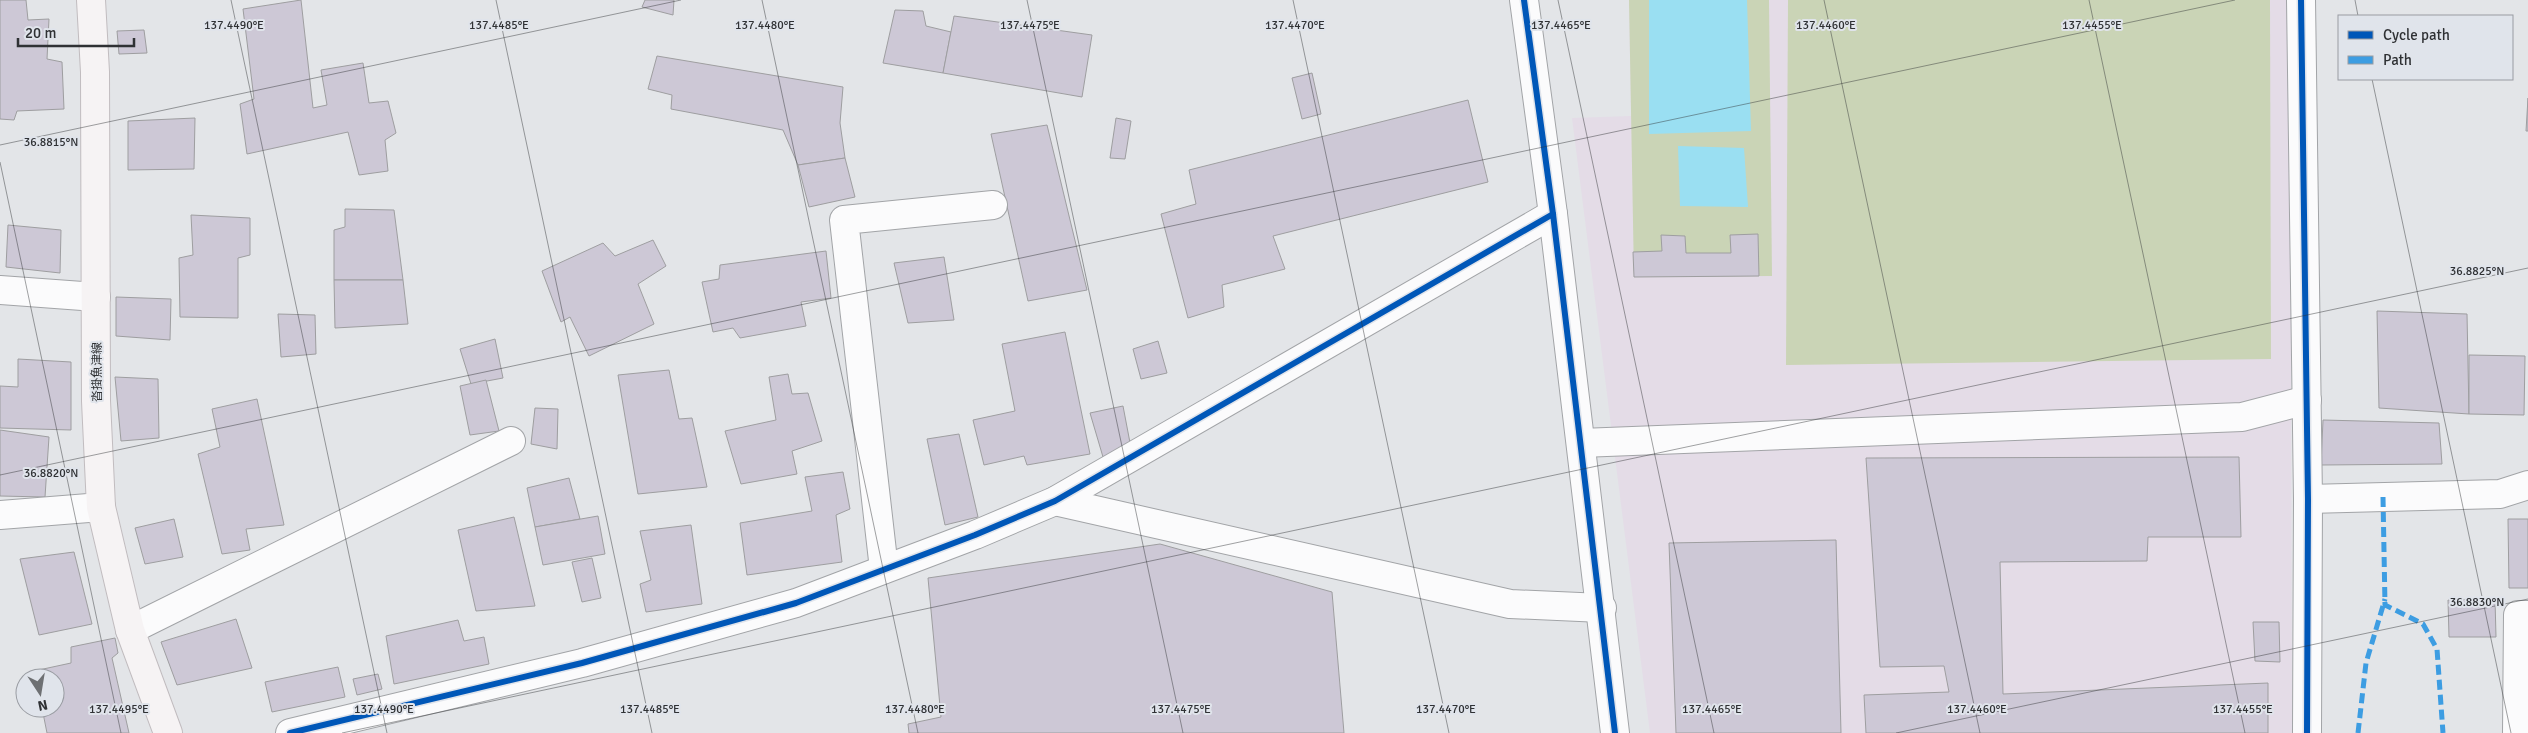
<svg xmlns="http://www.w3.org/2000/svg" width="2528" height="733" font-family="Signika,'Noto Sans JP',sans-serif">
  <style>
    .education { fill: #e4dce7 }
    .green { fill: #cad4b6 }
    .water { fill: #9adff2 }
    .building { fill: #cdc8d6; stroke: #9e9ea0 }
    .lines { fill: none; stroke-linecap: round; stroke-linejoin: round }
    .minor-casing { stroke: #a2a4a7; stroke-width: 30 }
    .major-casing { stroke: #c1bcbf; stroke-width: 30 }
    .minor { stroke: #fbfbfc; stroke-width: 28 }
    .major { stroke: #f6f3f4; stroke-width: 28 }
    .quiet { stroke: #3d9de2; stroke-width: 5; stroke-dasharray: 10 5; stroke-linecap: butt }
    .cycleway-casing { stroke: #e0e4eb; stroke-width: 9 }
    .cycleway { stroke: #0057b8; stroke-width: 6 }
    .ticks { fill: none; stroke: #2f3134; stroke-width: 1; stroke-opacity: 0.45 }
    .labels { text-anchor: middle; dominant-baseline: central; stroke-width: 4; stroke-linejoin: round; paint-order: stroke }
    .street-label { font-size: 12px; fill: #2f3134; stroke: #e0e4eb }
    .ticks-label { font-size: 12px; text-anchor: middle; fill: #2f3134; stroke: #e0e4eb; stroke-width: 4; stroke-linejoin: round; paint-order: stroke }
  </style>
  <rect width="100%" height="100%" fill="#e3e5e8"/>
  <path class="education" d="M1629,0H2290L2292,733H1650L1572,118L1631,116Z"/>
  <g class="green">
    <path d="M1629,0H1769L1772,276L1634,277Z"/>
    <path d="M1788,0H2270L2271,359L1786,365Z"/>
  </g>
  <g class="water">
    <path d="M1649,0H1747L1751,131L1649,134Z"/>
    <path d="M1678,146L1744,148L1748,207L1680,206Z"/>
  </g>
  <g class="building">
    <path d="M0,0H26L28,20L49,19L47,59L62,62L64,109L17,111L14,120L0,119Z"/>
    <path d="M301,0L313,108L327,105L321,70L363,63L369,103L388,101L396,133L385,140L388,171L359,175L348,132L247,154L240,104L254,99L243,9Z"/>
    <path d="M645,0H674L673,15L642,7Z"/>
    <path d="M895,10L923,11L926,26L951,32L943,73L883,63Z"/>
    <path d="M954,16L1092,35L1082,97L943,73Z"/>
    <path d="M144,30L147,53L119,54L117,31Z"/>
    <path d="M657,56L843,87L840,123L845,158L798,165L783,130L671,109L672,95L648,89Z"/>
    <path d="M1312,73L1321,114L1302,119L1292,78Z"/>
    <path d="M2528,98V131H2526Z"/>
    <path d="M1468,100L1488,182L1273,236L1285,269L1222,285L1224,307L1188,318L1161,214L1196,204L1189,170Z"/>
    <path d="M195,118L194,169L128,170V121Z"/>
    <path d="M1116,118L1131,121L1125,159L1110,158Z"/>
    <path d="M1047,125L1087,290L1028,301L991,134Z"/>
    <path d="M845,158L855,197L809,207L798,165Z"/>
    <path d="M345,209L394,210L403,280H334V230L345,227Z"/>
    <path d="M191,215L250,218V255L238,258V318L180,317L179,258L193,255Z"/>
    <path d="M8,225L61,230L60,273L6,267Z"/>
    <path d="M1758,234L1759,276L1634,277L1633,252L1662,251L1661,235L1685,236L1686,253H1731L1730,235Z"/>
    <path d="M653,240L666,266L638,284L654,324L589,356L570,317L561,322L542,271L603,243L615,256Z"/>
    <path d="M826,251L831,298L801,302L806,326L740,338L733,328L713,332L702,282L719,279L720,265Z"/>
    <path d="M944,257L954,320L908,323L894,263Z"/>
    <path d="M334,280H403L408,324L335,328Z"/>
    <path d="M116,297L171,299L170,340L116,336Z"/>
    <path d="M2377,311L2467,314L2469,414L2379,408Z"/>
    <path d="M278,314L315,315L316,354L281,357Z"/>
    <path d="M1065,332L1090,454L1027,465L1024,456L984,465L973,420L1015,411L1002,344Z"/>
    <path d="M495,339L503,378L471,384L460,349Z"/>
    <path d="M1158,341L1167,373L1141,379L1133,349Z"/>
    <path d="M2469,355L2525,356L2524,415L2469,414Z"/>
    <path d="M18,359L71,362V430L0,428V386L18,387Z"/>
    <path d="M669,370L679,419L692,418L707,487L638,494L618,375Z"/>
    <path d="M788,374L792,394L808,393L822,441L792,451L797,474L741,484L725,431L776,420L769,377Z"/>
    <path d="M115,377L158,379L159,438L121,441Z"/>
    <path d="M486,380L499,431L470,435L460,386Z"/>
    <path d="M257,399L284,525L246,529L250,550L222,554L198,454L220,447L212,409Z"/>
    <path d="M1123,406L1131,448L1103,457L1090,413Z"/>
    <path d="M535,408L558,409L557,449L531,444Z"/>
    <path d="M2323,420L2439,423L2442,464L2321,465Z"/>
    <path d="M0,430L49,437L45,497L0,496Z"/>
    <path d="M959,434L978,517L945,525L927,439Z"/>
    <path d="M2239,457L2241,537H2148L2147,561L2000,562L2003,694L2268,683V733H1866L1864,695L1949,692L1944,666L1880,667L1866,458Z"/>
    <path d="M843,472L850,509L836,515L842,562L747,575L740,523L812,511L805,477Z"/>
    <path d="M569,478L580,519L535,527L527,488Z"/>
    <path d="M598,516L605,554L543,565L535,527Z"/>
    <path d="M514,517L535,606L476,611L458,530Z"/>
    <path d="M174,519L183,557L145,564L135,528Z"/>
    <path d="M2508,519H2528V588H2509Z"/>
    <path d="M691,525L702,604L646,612L640,584L651,580L640,531Z"/>
    <path d="M1836,540L1841,733H1676L1669,543Z"/>
    <path d="M1160,544L1332,592L1344,733H909L908,724L941,717L928,578Z"/>
    <path d="M74,552L92,624L39,635L20,559Z"/>
    <path d="M592,558L601,598L582,602L572,562Z"/>
    <path d="M2495,599L2496,637H2449L2448,600Z"/>
    <path d="M236,619L252,668L177,685L161,642Z"/>
    <path d="M458,620L464,641L484,637L489,664L394,684L386,636Z"/>
    <path d="M2253,622H2279L2280,662L2255,661Z"/>
    <path d="M115,638L118,653L112,658L129,733H47L42,708H55V678H36L34,671L71,663V647Z"/>
    <path d="M338,667L345,697L272,712L265,682Z"/>
    <path d="M378,674L382,689L357,695L353,679Z"/>
  </g>
  <g class="lines">
    <g class="minor-casing">
      <g id="minor">
        <path d="M1524,0L1553,214L1615,733"/>
        <path d="M2301,0L2308,499L2307,733"/>
        <path d="M0,290L96,297"/>
        <path d="M1581,443L2242,417L2307,400"/>
        <path d="M2308,499L2500,494L2528,485"/>
        <path d="M1055,501L1510,604L1602,608"/>
        <path d="M0,515L101,507"/>
        <path d="M884,569L844,220L993,205"/>
        <path d="M130,630L511,441"/>
        <path d="M290,733L582,663L796,603L975,535L1055,501L1553,214"/>
        <path d="M2517,733L2518,615H2528"/>
      </g>
    </g>
    <g class="major-casing">
      <path id="major" d="M91,0L95,72L96,401L101,507L130,630L168,733"/>
    </g>
    <use href="#minor" class="minor"/>
    <use href="#major" class="major"/>
    <g class="quiet">
      <path d="M2383,497L2385,605L2423,624L2437,649L2443,733"/>
      <path d="M2358,733L2366,663L2385,599"/>
    </g>
    <g class="cycleway-casing">
      <g id="cycleway">
        <path d="M1524,0L1553,214L1615,733"/>
        <path d="M2301,0L2308,499L2307,733"/>
        <path d="M290,733L582,663L796,603L975,535L1055,501L1553,214"/>
      </g>
    </g>
    <use href="#cycleway" class="cycleway"/>
  </g>
  <path class="ticks" d="M231,0L387,733M496,0L652,733M762,0L918,733M1027,0L1183,733M1293,0L1449,733M1558,0L1714,733M1824,0L1980,733M2089,0L2245,733M2355,0L2358,16M2372,79L2511,733M0,145L681,0M0,162L121,733M0,475L2235,0M342,733L2528,268M1896,733L2528,599"/>
  <g class="labels">
    <g class="street-label">
      <text transform="translate(97 372) rotate(-90)">沓掛魚津線</text>
    </g>
  </g>
  <g class="ticks-label">
    <text x="234" y="29">137.4490°E</text>
    <text x="499" y="29">137.4485°E</text>
    <text x="765" y="29">137.4480°E</text>
    <text x="1030" y="29">137.4475°E</text>
    <text x="1295" y="29">137.4470°E</text>
    <text x="1561" y="29">137.4465°E</text>
    <text x="1826" y="29">137.4460°E</text>
    <text x="2092" y="29">137.4455°E</text>
    <text x="51" y="146">36.8815°N</text>
    <text x="2477" y="275">36.8825°N</text>
    <text x="51" y="477">36.8820°N</text>
    <text x="2477" y="606">36.8830°N</text>
    <text x="119" y="713">137.4495°E</text>
    <text x="384" y="713">137.4490°E</text>
    <text x="650" y="713">137.4485°E</text>
    <text x="915" y="713">137.4480°E</text>
    <text x="1181" y="713">137.4475°E</text>
    <text x="1446" y="713">137.4470°E</text>
    <text x="1712" y="713">137.4465°E</text>
    <text x="1977" y="713">137.4460°E</text>
    <text x="2243" y="713">137.4455°E</text>
  </g>
  <rect x="2338" y="15" width="175" height="65" fill="#e0e4eb" stroke="#999ca2"/>
  <rect x="2348" y="31" width="25" height="8" fill="#0057b8" stroke="#999ca2"/>
  <text x="2383" y="40" font-size="15" fill="#2f3134">Cycle path</text>
  <rect x="2348" y="56" width="25" height="8" fill="#3d9de2" stroke="#999ca2"/>
  <text x="2383" y="65" font-size="15" fill="#2f3134">Path</text>
  <g transform="translate(40 693) rotate(168)"><circle r="24" fill="#e0e4eb" stroke="#999ca2"/>
  <path d="M0-4L9 19L0 12L-9 19Z" fill="#6e7073"/>
  <text y="-8" font-size="14" font-weight="bold" text-anchor="middle" fill="#2f3134">N</text>
  </g>
  <path d="M18 38v8h116v-8" fill="none" stroke="#2f3134" stroke-width="2.5"/>
  <text x="25" y="38" font-size="15" fill="#2f3134" stroke="#e0e4eb" stroke-width="4" paint-order="stroke">20 m</text>
</svg>
